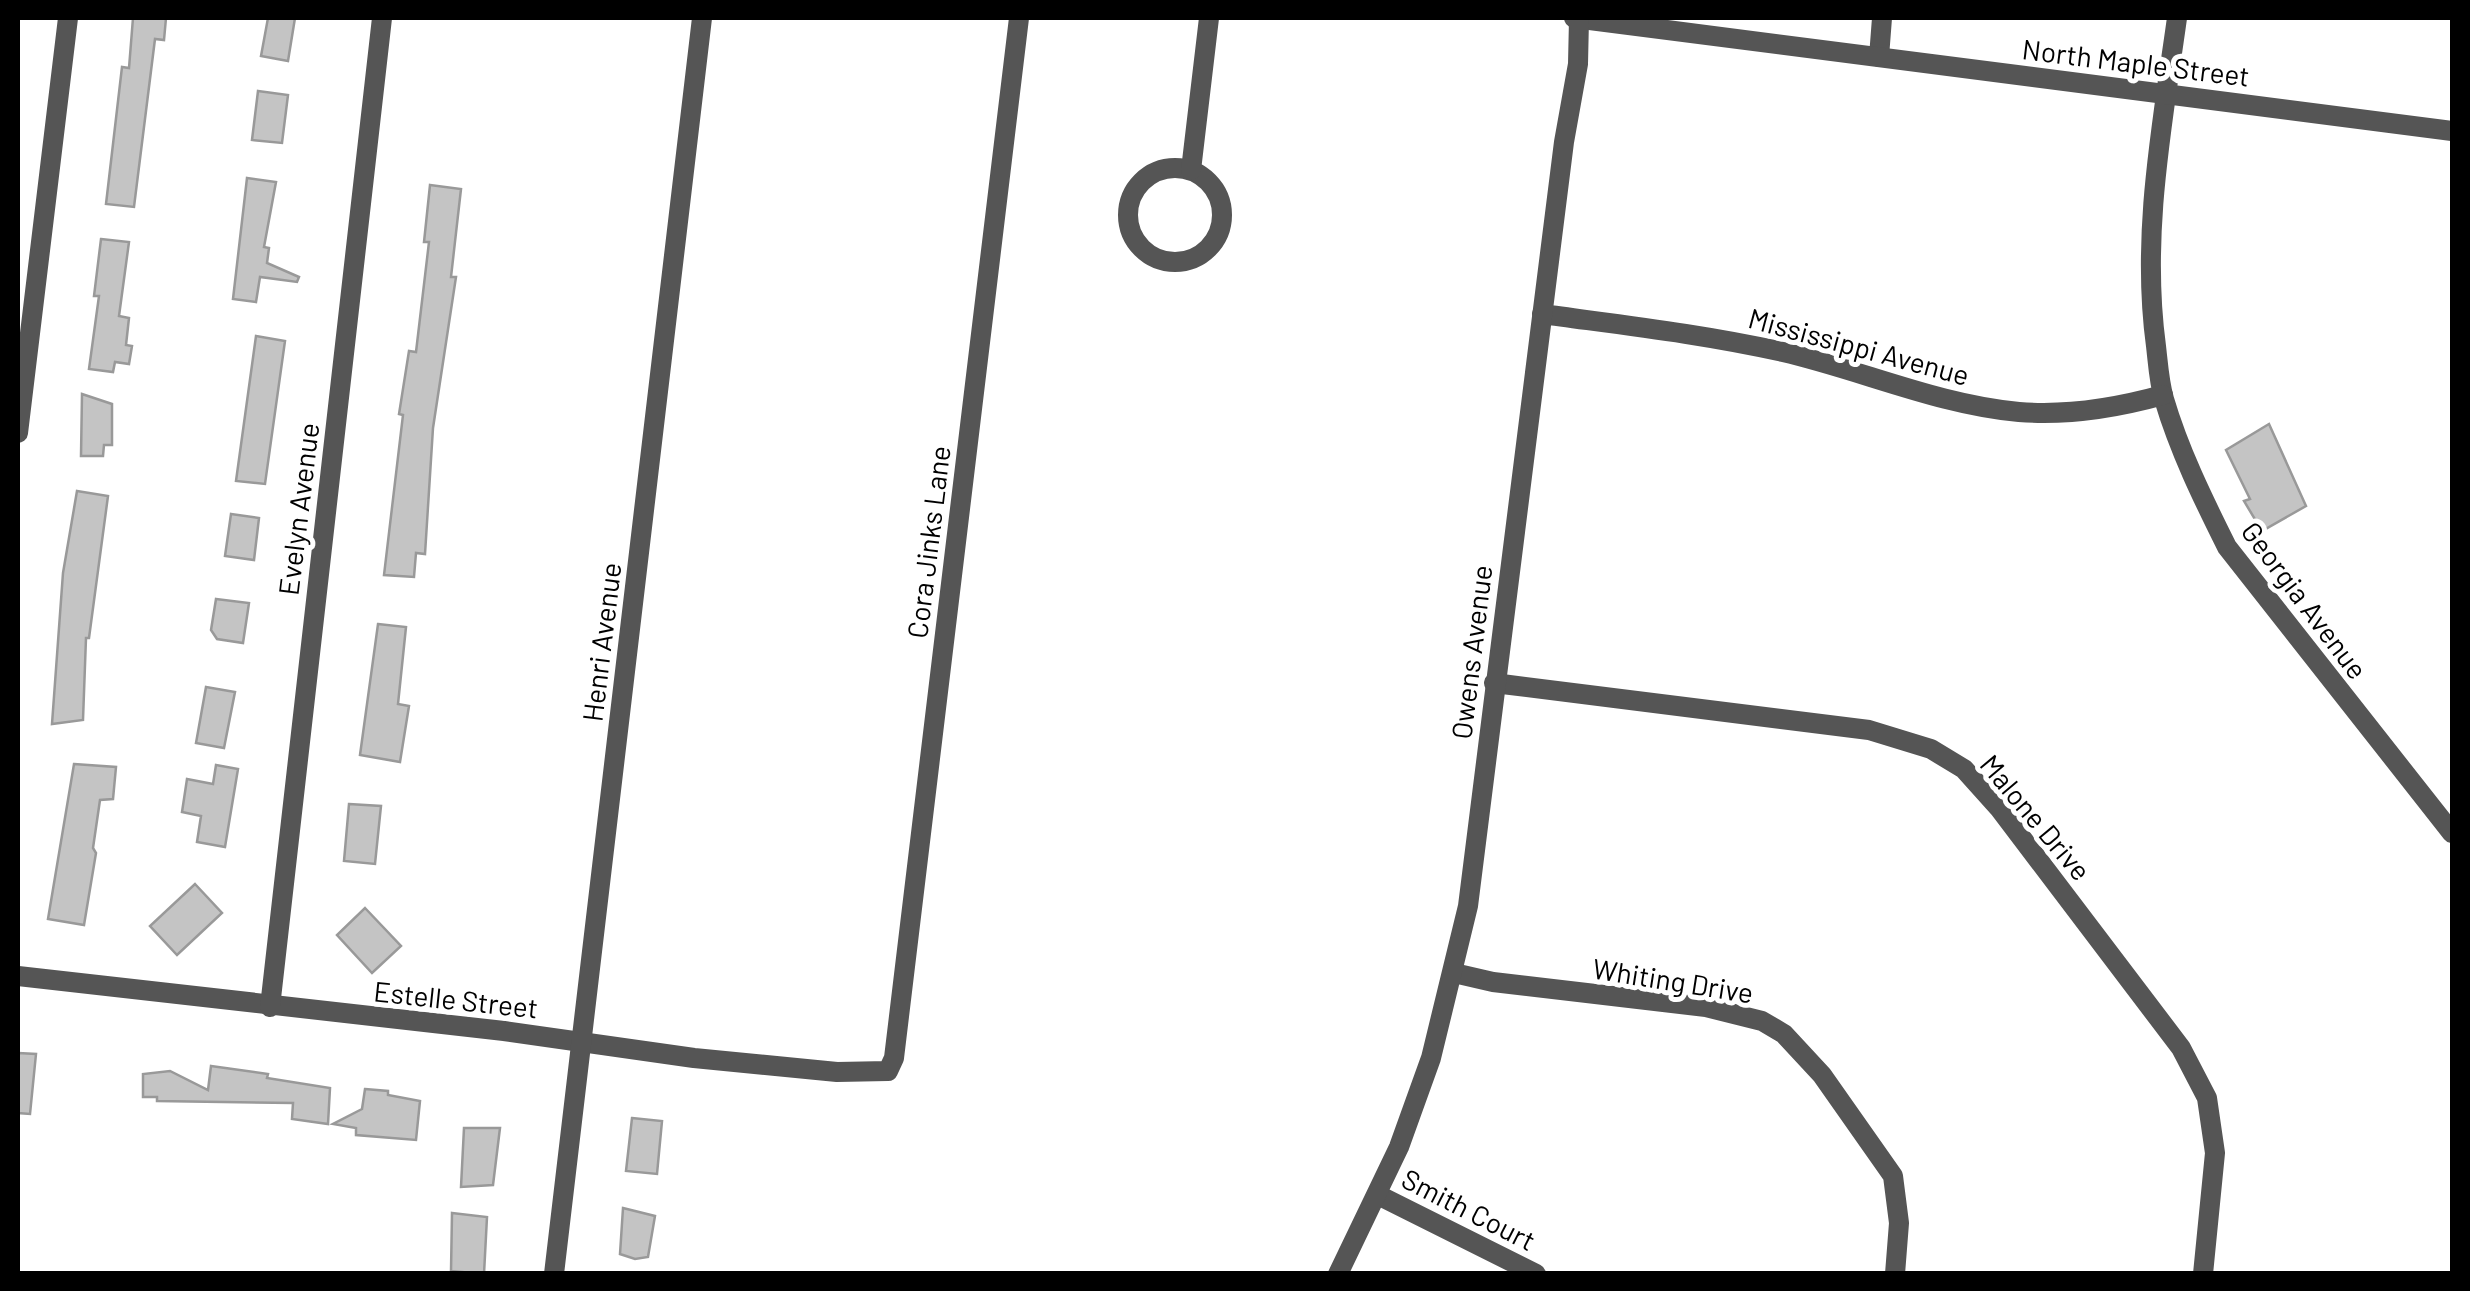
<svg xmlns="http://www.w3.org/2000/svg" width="2470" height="1291" font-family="Barlow,sans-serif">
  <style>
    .building { fill: #c4c4c4; stroke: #999; stroke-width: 2.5 }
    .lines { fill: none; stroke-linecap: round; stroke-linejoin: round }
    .minor { stroke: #555; stroke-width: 20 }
    .tertiary { stroke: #555; stroke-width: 20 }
    .labels { text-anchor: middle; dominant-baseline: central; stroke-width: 10; stroke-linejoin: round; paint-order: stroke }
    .street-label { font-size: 28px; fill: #000; stroke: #fff }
  </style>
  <rect width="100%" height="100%" fill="#fff"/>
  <g class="building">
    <path d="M133,18H166L164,40L155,39L134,207L106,204L122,67L129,68Z"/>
    <path d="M268,18H295L288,61L261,56Z"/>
    <path d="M258,91L288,95L282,143L252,140Z"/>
    <path d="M247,178L276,182L264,247L269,248L267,263L299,277L297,282L260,277L256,302L233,299Z"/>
    <path d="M430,185L461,189L451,277H456L433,428L425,554L416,553L414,577L384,575L403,415L399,414L409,351L416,352L429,242H424Z"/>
    <path d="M101,239L129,242L119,316L129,318L126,345L132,346L129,364L115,362L113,372L89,369L99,296H94Z"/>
    <path d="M256,336L285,341L265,484L236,481Z"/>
    <path d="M82,394L112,404V445H104L103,456H81Z"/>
    <path d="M2269,424L2306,506L2262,531L2244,501L2250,499L2226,450Z"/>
    <path d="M77,491L108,496L89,638H86L83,720L52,724L63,573Z"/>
    <path d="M231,514L259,518L254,560L225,556Z"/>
    <path d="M216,599L249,603L243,643L217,639L211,630Z"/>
    <path d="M378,624L406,627L398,704L409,706L400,762L360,755Z"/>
    <path d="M206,687L235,692L224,748L196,743Z"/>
    <path d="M74,764L116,767L113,799L100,800L93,848L96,853L84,925L48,919Z"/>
    <path d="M216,765L238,769L225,847L197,842L201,816L182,812L187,779L213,784Z"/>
    <path d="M349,804L381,806L375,864L344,861Z"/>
    <path d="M195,884L222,913L177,955L150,926Z"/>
    <path d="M365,908L401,946L372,973L337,935Z"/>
    <path d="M18,1053L36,1054L30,1114L18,1113Z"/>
    <path d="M211,1066L268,1074L267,1078L330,1088L328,1124L292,1119L293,1103L157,1101V1097H143V1074L170,1071L208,1090Z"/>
    <path d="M365,1089L388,1091V1095L420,1101L416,1140L356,1135V1128L333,1124L362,1109Z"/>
    <path d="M632,1118L662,1121L657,1174L626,1171Z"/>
    <path d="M464,1128H500L493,1185L461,1187Z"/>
    <path d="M623,1208L655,1216L648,1257L635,1259L620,1254Z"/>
    <path d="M452,1213L487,1217L484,1274L451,1271Z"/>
  </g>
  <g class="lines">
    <g class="minor">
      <path d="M2177,18C2162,126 2141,236 2156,346C2158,363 2159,382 2164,399C2179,450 2203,499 2227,547L2452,833"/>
      <path d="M1879,57L1882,18"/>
      <circle cx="1175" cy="215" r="47"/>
      <path d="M1191,170L1209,18"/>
      <path d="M1542,314C1622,325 1703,334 1783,352C1861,370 1939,405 2019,412C2068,416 2116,408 2163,395"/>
      <path d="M18,433L68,18"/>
      <path d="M1494,683L1869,730L1931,749L1964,769L1999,808L2181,1048L2207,1098L2215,1153L2203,1274"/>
      <path d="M1454,973L1493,982L1706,1007L1762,1021L1784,1034L1822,1075L1893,1176L1899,1223L1895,1274"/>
      <path d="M18,976L504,1031L694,1058L837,1072L888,1071L894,1058L1019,18"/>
      <path d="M270,1007L382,18"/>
      <path d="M1378,1195L1536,1274"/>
      <path d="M554,1274L702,18"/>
    </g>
    <g class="tertiary">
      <path d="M1574,18L2452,131"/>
      <path d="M1338,1274L1399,1147L1431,1058L1468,906L1564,142L1578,64L1579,19"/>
    </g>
  </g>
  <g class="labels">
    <g class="street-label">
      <text transform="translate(2136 62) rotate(7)">North Maple Street</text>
      <text transform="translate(1859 346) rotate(15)">Mississippi Avenue</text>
      <text transform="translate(298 509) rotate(-83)">Evelyn Avenue</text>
      <text transform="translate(928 542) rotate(-83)">Cora Jinks Lane</text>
      <text transform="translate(2305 600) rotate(53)">Georgia Avenue</text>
      <text transform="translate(601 642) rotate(-83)">Henri Avenue</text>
      <text transform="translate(1471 652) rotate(-83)">Owens Avenue</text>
      <text transform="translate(2036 817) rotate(50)">Malone Drive</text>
      <text transform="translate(1673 980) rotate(9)">Whiting Drive</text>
      <text transform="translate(456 999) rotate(6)">Estelle Street</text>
      <text transform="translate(1469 1209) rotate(27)">Smith Court</text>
    </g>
  </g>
  <rect width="2470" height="1291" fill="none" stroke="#000000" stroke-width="40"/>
</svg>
